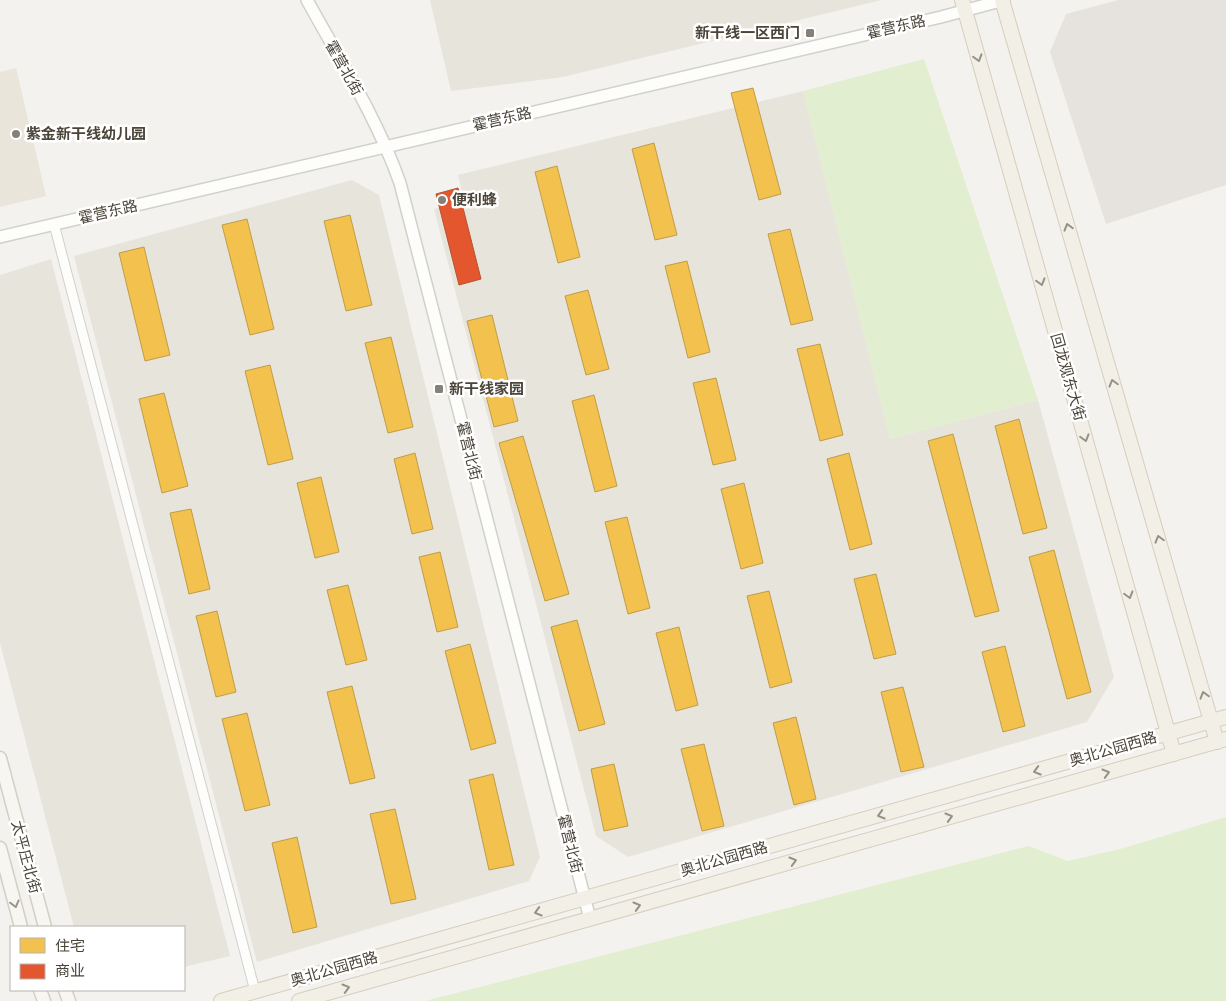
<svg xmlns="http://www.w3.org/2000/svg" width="1226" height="1001" font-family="Rubik,'Noto Sans SC',sans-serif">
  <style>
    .residential { fill: #e7e4dc }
    .education { fill: #eae5da }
    .green { fill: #e1eecf }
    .parking { fill: #e6e3df }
    .homes { fill: #f2c14e; stroke: #c09c48 }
    .shops { fill: #e4572e; stroke: #b65131 }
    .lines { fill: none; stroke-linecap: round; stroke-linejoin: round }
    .minor-casing { stroke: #d2d0cb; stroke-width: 11 }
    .tertiary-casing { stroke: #d2d0cb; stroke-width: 14 }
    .secondary-casing { stroke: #d3cfc5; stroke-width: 15 }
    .primary-casing { stroke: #d6cebb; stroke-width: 16 }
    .minor { stroke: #fdfdfc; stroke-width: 9 }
    .tertiary { stroke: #fdfdfc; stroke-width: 11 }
    .secondary { stroke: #f7f6f1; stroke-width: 12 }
    .primary { stroke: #f2efe6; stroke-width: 14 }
    .oneway { stroke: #969187 }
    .oneway2 { stroke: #98948c }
    .poi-dot { fill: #868178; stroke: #fff; stroke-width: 2 }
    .labels { text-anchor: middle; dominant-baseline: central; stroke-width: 5; stroke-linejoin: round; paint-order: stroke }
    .street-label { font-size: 15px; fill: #4b4439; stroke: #fff }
    .poi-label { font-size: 15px; font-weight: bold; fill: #4b4439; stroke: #fff; text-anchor: start }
  </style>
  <rect width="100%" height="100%" fill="#f4f2ee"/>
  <g class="residential">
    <path d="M430,0H882L563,77L451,91Z"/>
    <path d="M803,91L890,439L1038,400L1114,677L1087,722L628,857L596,836L434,209L464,201L458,175Z"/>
    <path d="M352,180L379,195L540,857L529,881L257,962L74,256Z"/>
    <path d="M51,259L230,956L184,967V927H74L0,643V275Z"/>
  </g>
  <path class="education" d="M16,68L46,196L0,207V72Z"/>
  <g class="green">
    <path d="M924,59L1038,400L890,439L803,91Z"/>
    <path d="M1226,817V1001H425L1029,846L1068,861L1124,848Z"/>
  </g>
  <path class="parking" d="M1118,0H1226V185L1106,224L1050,52L1066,14Z"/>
  <g class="homes">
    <path d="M753,88L781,194L759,200L731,93Z"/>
    <path d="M654,143L677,235L655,240L632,149Z"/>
    <path d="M557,166L580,257L558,263L535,172Z"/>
    <path d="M350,215L372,305L346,311L324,221Z"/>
    <path d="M247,219L274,329L250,335L222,225Z"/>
    <path d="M790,229L813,320L791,325L768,234Z"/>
    <path d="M144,247L170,355L145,361L119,253Z"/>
    <path d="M687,261L710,352L688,358L665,266Z"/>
    <path d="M588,290L609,369L586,375L565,296Z"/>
    <path d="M492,315L518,421L494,427L467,321Z"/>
    <path d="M391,337L413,427L388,433L365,343Z"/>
    <path d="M820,344L843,435L820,441L797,349Z"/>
    <path d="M270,365L293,459L268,465L245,371Z"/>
    <path d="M716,378L736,460L713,465L693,383Z"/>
    <path d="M164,393L188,486L162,493L139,399Z"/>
    <path d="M594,395L617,486L595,492L572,401Z"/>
    <path d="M1019,419L1047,528L1023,534L995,426Z"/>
    <path d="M953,434L999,611L975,617L928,441Z"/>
    <path d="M523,436L569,594L545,601L499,443Z"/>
    <path d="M415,453L433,529L412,534L394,459Z"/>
    <path d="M849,453L872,544L850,550L827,459Z"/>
    <path d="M321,477L339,552L315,558L297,483Z"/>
    <path d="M744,483L763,563L741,569L721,489Z"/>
    <path d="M191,509L210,589L189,594L170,513Z"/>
    <path d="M627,517L650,608L628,614L605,522Z"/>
    <path d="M1054,550L1091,692L1067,699L1029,557Z"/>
    <path d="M440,552L458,627L437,632L419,557Z"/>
    <path d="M876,574L896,654L874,659L854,579Z"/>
    <path d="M348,585L367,660L346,665L327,590Z"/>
    <path d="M769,591L792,682L770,688L747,596Z"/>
    <path d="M217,611L236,692L216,697L196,616Z"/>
    <path d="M577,620L605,724L579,731L551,627Z"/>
    <path d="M679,627L698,705L676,711L656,633Z"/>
    <path d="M470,644L496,743L471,750L445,651Z"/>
    <path d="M1005,646L1025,726L1003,732L982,652Z"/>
    <path d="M352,686L375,778L350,784L327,692Z"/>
    <path d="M903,687L924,767L901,772L881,692Z"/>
    <path d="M247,713L270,805L245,811L222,719Z"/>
    <path d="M796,717L816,799L794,805L773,723Z"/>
    <path d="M704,744L724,826L702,831L681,749Z"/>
    <path d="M614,764L628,826L604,831L591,769Z"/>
    <path d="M493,774L514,865L489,870L469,780Z"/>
    <path d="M395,809L416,899L391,904L370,814Z"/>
    <path d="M297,837L317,927L293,933L272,843Z"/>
  </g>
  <path class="shops" d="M458,188L481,279L459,285L436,194Z"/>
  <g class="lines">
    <g class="minor-casing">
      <path id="minor" d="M54,224L255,991"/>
    </g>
    <g class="tertiary-casing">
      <g id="tertiary">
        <path d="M307,0C340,60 377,118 400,183L590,919"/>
        <path d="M0,237L941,17L1004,0"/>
      </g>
    </g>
    <g class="secondary-casing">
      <g id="secondary">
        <path d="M0,758L45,927"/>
        <path d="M0,848L21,927"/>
        <path d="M40,990L44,1001"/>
        <path d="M65,990L69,1001"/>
      </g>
    </g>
    <g class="primary-casing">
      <g id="primary">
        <path d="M962,0L1174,754"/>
        <path d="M1002,0L1217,742"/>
        <path d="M221,1001L1226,717"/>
        <path d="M299,1001L1226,739"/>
      </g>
    </g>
    <use href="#minor" class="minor"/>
    <use href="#tertiary" class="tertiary"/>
    <use href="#secondary" class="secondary"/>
    <use href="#primary" class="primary"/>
  </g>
  <defs><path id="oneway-chevron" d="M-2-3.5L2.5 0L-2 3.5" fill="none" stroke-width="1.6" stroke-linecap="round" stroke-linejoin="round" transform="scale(1.25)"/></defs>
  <g class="oneway">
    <use href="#oneway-chevron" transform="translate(978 58) rotate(74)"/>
    <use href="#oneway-chevron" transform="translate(1068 227) rotate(-106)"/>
    <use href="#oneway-chevron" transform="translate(1041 282) rotate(74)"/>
    <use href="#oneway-chevron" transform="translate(1113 383) rotate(-106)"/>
    <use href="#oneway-chevron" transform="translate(1085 438) rotate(74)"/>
    <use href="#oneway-chevron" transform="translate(1159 539) rotate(-106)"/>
    <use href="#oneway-chevron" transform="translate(1129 595) rotate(74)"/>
    <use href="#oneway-chevron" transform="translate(1204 695) rotate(-106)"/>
    <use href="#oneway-chevron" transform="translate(1037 771) rotate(164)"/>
    <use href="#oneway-chevron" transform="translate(1106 773) rotate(-16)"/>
    <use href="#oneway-chevron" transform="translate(881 815) rotate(164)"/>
    <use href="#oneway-chevron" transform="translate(949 817) rotate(-16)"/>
    <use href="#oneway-chevron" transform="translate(793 861) rotate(-16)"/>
    <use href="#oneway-chevron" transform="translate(637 906) rotate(-16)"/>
    <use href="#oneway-chevron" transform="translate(538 912) rotate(164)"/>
    <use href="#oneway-chevron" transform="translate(346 988) rotate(-16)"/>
  </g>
  <use class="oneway2" href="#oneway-chevron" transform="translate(15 904) rotate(75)"/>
  <g class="poi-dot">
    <rect x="805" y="28" width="10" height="10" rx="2.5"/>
    <circle cx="16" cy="134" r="5"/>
    <circle cx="442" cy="200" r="5"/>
    <rect x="434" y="384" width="10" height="10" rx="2.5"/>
  </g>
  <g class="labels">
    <g class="street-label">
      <text transform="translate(896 27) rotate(-13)">霍营东路</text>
      <text transform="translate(344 68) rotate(61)">霍营北街</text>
      <text transform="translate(502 119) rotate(-13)">霍营东路</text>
      <text transform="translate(108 212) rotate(-13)">霍营东路</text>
      <text transform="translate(1068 377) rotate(74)">回龙观东大街</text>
      <text transform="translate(469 451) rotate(76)">霍营北街</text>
      <text transform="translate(1113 749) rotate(-16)">奥北公园西路</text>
      <text transform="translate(570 844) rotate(76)">霍营北街</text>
      <text transform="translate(26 857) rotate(75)">太平庄北街</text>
      <text transform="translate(724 859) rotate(-16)">奥北公园西路</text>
      <text transform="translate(334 969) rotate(-16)">奥北公园西路</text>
    </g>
    <g class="poi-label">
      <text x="800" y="33" text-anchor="end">新干线一区西门</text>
      <text x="26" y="134">紫金新干线幼儿园</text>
      <text x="452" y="200">便利蜂</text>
      <text x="449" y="389">新干线家园</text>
    </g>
  </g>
  <rect x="10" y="926" width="175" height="65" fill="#ffffff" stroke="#b7b4b0"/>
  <rect x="20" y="938" width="25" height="15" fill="#f2c14e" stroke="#b7b4b0"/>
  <text x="55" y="951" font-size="15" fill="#4b4439">住宅</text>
  <rect x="20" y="964" width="25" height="15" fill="#e4572e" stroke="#b7b4b0"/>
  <text x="55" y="976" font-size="15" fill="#4b4439">商业</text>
</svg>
